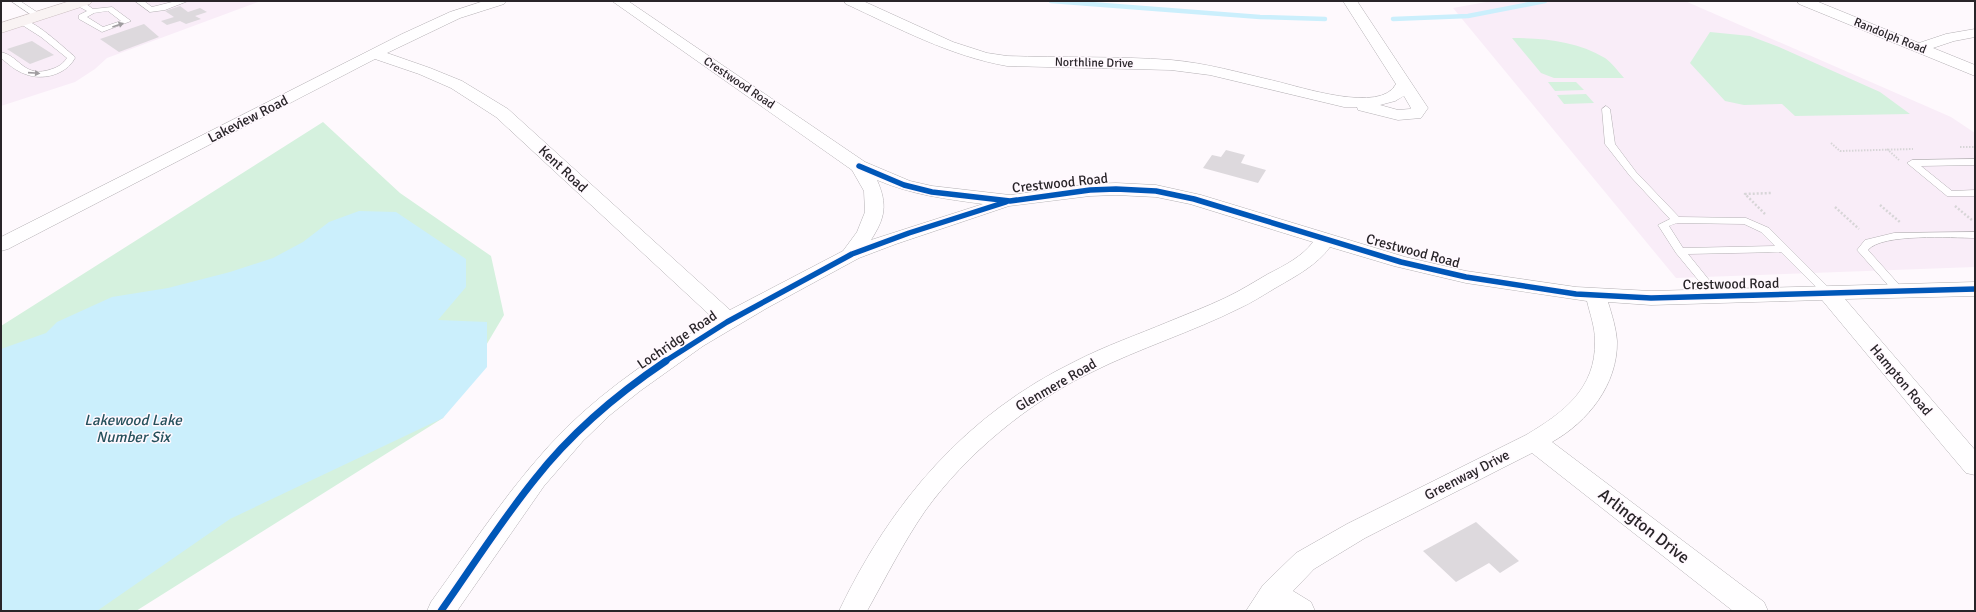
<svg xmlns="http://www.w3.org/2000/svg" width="1976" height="612" font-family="Signika,sans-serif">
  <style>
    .built { fill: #f9edf8 }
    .green { fill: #d5f1de }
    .water { fill: #cbeffc }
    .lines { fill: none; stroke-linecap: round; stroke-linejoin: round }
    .stream { stroke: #cbeffc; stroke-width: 4.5 }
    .building { fill: #ddd9dd }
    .lane-casing { stroke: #b4b0b4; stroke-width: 1 }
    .street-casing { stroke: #b4b0b4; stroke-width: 1 }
    .primary-casing { stroke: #cbbfc1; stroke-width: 1 }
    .path-far1 { stroke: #d7d5d7; stroke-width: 2; stroke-dasharray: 1.5 1.5; stroke-linecap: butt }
    .path { stroke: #d7d5d7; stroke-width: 2.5; stroke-dasharray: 2 2; stroke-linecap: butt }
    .lane { fill: #fffeff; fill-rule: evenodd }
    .street { fill: #fffeff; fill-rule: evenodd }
    .primary { fill: #f9f3f3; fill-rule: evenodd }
    .cycleway-far1-casing { stroke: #fff8fe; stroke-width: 8 }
    .cycleway-casing { stroke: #fff8fe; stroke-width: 10 }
    .cycleway-far1 { stroke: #0057b8; stroke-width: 5.5 }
    .cycleway { stroke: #0057b8; stroke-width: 7 }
    .oneway { fill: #9f9c9f }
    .labels { text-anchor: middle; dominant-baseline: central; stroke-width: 3; stroke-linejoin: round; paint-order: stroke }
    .far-street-label { font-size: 12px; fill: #292529; stroke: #fff8fe }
    .street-label { font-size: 14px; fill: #292529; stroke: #fff8fe }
    .water-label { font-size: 15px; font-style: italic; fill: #25505c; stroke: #fff8fe }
    .near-street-label { font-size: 17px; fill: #292529; stroke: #fff8fe }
  </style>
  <rect width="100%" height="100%" fill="#fef9fd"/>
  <g class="built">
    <path d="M96,1H261L107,58L95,69L75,82L1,106V31Z"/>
    <path d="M1492,1H1685L1951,117L1975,133V267L1676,278L1453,8Z"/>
  </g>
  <g class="green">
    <path d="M1710,32L1750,36L1779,47L1880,92L1910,114L1795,116L1782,104L1744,105L1725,101L1690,63Z"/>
    <path d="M1512,38C1544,38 1577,41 1605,58C1612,63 1618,71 1624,78H1554L1541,73Z"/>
    <path d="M1548,82H1576L1584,90L1555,91Z"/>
    <path d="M1586,94L1594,103L1564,104L1557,95Z"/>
    <path d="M323,122L400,193L491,256L504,315L443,418L136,611H1V326Z"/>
  </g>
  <path class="water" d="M359,211L396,212L466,259V287L438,320L487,322V367L443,418L230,519L97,611H1V349L46,333L57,322L112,297L168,288L230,272L273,258L303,242L329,222Z"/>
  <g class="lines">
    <g class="stream">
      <path d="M1051,1L1260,17L1325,19"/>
      <path d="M1393,19L1468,16L1545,1"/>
    </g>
  </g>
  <g class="building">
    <path d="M180,6L188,12L200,8L207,12L195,16L201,19L186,24L180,21L167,25L161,21L174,17L165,11Z"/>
    <path d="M144,24L159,37L119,52L100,39Z"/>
    <path d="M32,41L54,55L30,64L7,49Z"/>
    <path d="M1226,150L1245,155L1241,163L1266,170L1258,183L1203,168L1212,155L1221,157Z"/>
    <path d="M1476,522L1519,561L1500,573L1489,563L1456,582L1423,551Z"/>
  </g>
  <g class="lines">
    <g class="lane-casing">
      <g id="lane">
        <path d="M11,1H20L43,16L36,18Z"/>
        <path d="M76,1H82L93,9L112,7L131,21L102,32L79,19V15L87,11L76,5ZM108,11L121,21L103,27L87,17L94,13Z"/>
        <path d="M135,1H144L152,7L176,1H188L165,10L150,12Z"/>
        <path d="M19,19C32,17 64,48 74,56L75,58C66,75 42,81 25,74C16,71 8,64 1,58V52C21,57 24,79 52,69C58,67 63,64 67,58L41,37L19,23Z"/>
        <path d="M1606,106L1610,109L1615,144L1636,172L1679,217L1746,218L1769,228L1832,291L1833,293L1832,295H1824L1781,252L1688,254L1722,296L1717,300L1713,298L1676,253L1658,225L1670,219L1630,176L1605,144L1602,109ZM1677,223L1744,224L1761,232L1775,246L1683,248L1669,226Z"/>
        <path d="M1975,159V165L1921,166L1952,191L1975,190V196H1947L1907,163L1912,160Z"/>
        <path d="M1975,232V238C1952,238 1882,233 1868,250L1903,289L1904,291L1903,293H1895L1857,250L1865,240L1894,233Z"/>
      </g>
    </g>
    <g class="street-casing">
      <g id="street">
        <path d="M484,1H506L504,4L460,18L387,53L430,68L462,81L508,109L730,310L843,251L857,232L865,212L864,191L852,170L612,1H628L865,162L910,181L932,186L1010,195L1090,184L1116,183L1156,185L1201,195L1405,257L1466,271L1576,287L1651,291L1975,282V296L1845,299L1975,450V475L1966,473L1944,447L1822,300L1651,305L1608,302C1612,315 1616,328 1617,341C1618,384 1588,422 1552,442L1764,602L1768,611H1733L1532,453L1365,538L1314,569L1293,591L1311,602L1315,611H1246L1263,585L1296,553L1347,524L1526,435C1563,413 1596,389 1595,341C1595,327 1590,314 1587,301L1466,283L1394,266L1330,247C1317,265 1296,276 1277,287C1265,294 1253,302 1240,308C1192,332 1140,348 1092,372C1029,402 966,454 925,511C903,543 886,577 867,611H839C891,502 966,414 1076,361C1105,346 1137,335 1168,322C1187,314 1206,307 1225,298C1240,291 1254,282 1268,274C1284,266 1303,256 1313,242L1190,204L1156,197L1116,195L1090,196L1009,206L896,244L859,258L767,308L703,346L640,391L610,415L583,441L544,486L457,611H427L431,602C474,543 514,480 566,428C610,385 662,351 714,319L496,117L451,88L419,74L375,59L8,249L1,251V237L402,34L450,12ZM877,180C912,195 946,199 983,204L871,240C885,218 888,205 877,180Z"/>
        <path d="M844,1H863L953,42L987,53L1007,56C1061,58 1117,56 1171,60C1206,63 1241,73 1275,81C1301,87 1381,114 1396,84L1343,1H1357L1428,108L1421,118L1398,120L1358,110L1357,107H1344L1210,75L1171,70L1007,66C950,56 898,28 846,4ZM1404,96L1411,108L1410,109L1398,110L1380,105L1395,101Z"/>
        <path d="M1797,1H1816L1919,43L1946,34L1975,29V37L1954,41L1933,48L1975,65V76L1799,4Z"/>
      </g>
    </g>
    <g class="primary-casing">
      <path id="primary" d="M70,1H92L90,4L1,33V23Z"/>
    </g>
    <g class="path-far1">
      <path d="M1831,143L1840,151L1913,149"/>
      <path d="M1960,147H1975"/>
      <path d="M1887,149L1899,160"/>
    </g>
    <g class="path">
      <path d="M1880,205L1901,223"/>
      <path d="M1955,206L1973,221"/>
      <path d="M1835,207L1859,229"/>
      <path d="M1765,214L1745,194L1771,193"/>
    </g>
    <use href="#lane" class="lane"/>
    <use href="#street" class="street"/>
    <use href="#primary" class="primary"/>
    <g class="cycleway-far1-casing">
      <g id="cycleway-far1">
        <path d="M859,166L904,185L932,192L1010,201L1090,190L1116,189L1156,191L1194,199L1401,262L1466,277L1576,294L1651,298L1975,289"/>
        <path d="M664,362L727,322L852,254L909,233L1006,202"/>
      </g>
    </g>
    <g class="cycleway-casing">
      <path id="cycleway" d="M441,611C472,567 501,521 535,479C571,433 617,394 666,361"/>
    </g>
    <use href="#cycleway-far1" class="cycleway-far1"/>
    <use href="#cycleway" class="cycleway"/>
  </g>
  <defs><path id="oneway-solid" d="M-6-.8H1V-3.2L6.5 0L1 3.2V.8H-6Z"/></defs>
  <g class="oneway">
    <use href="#oneway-solid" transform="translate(118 25) rotate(-19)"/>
    <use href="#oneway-solid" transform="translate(34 73) rotate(4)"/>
  </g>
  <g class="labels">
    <g class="far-street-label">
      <text transform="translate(1890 36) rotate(22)">Randolph Road</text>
      <text transform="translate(1094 63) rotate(1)">Northline Drive</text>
      <text transform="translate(739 83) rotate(34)">Crestwood Road</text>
    </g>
    <g class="street-label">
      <text transform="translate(248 119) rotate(-27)">Lakeview Road</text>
      <text transform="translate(563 169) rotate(43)">Kent Road</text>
      <text transform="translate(1060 183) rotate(-6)">Crestwood Road</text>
      <text transform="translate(1413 251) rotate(15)">Crestwood Road</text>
      <text transform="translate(1731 284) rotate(-1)">Crestwood Road</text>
      <text transform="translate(677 340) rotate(-34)">Lochridge Road</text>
      <text transform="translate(1901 380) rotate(50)">Hampton Road</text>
      <text transform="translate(1056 385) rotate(-30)">Glenmere Road</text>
      <text transform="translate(1467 475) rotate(-27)">Greenway Drive</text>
    </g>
    <g class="water-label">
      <text x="133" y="420">Lakewood Lake<tspan x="133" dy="17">Number Six</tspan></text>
    </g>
    <g class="near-street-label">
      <text transform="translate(1644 526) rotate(38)">Arlington Drive</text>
    </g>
  </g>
  <rect width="1976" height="612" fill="none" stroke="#292529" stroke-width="4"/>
</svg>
